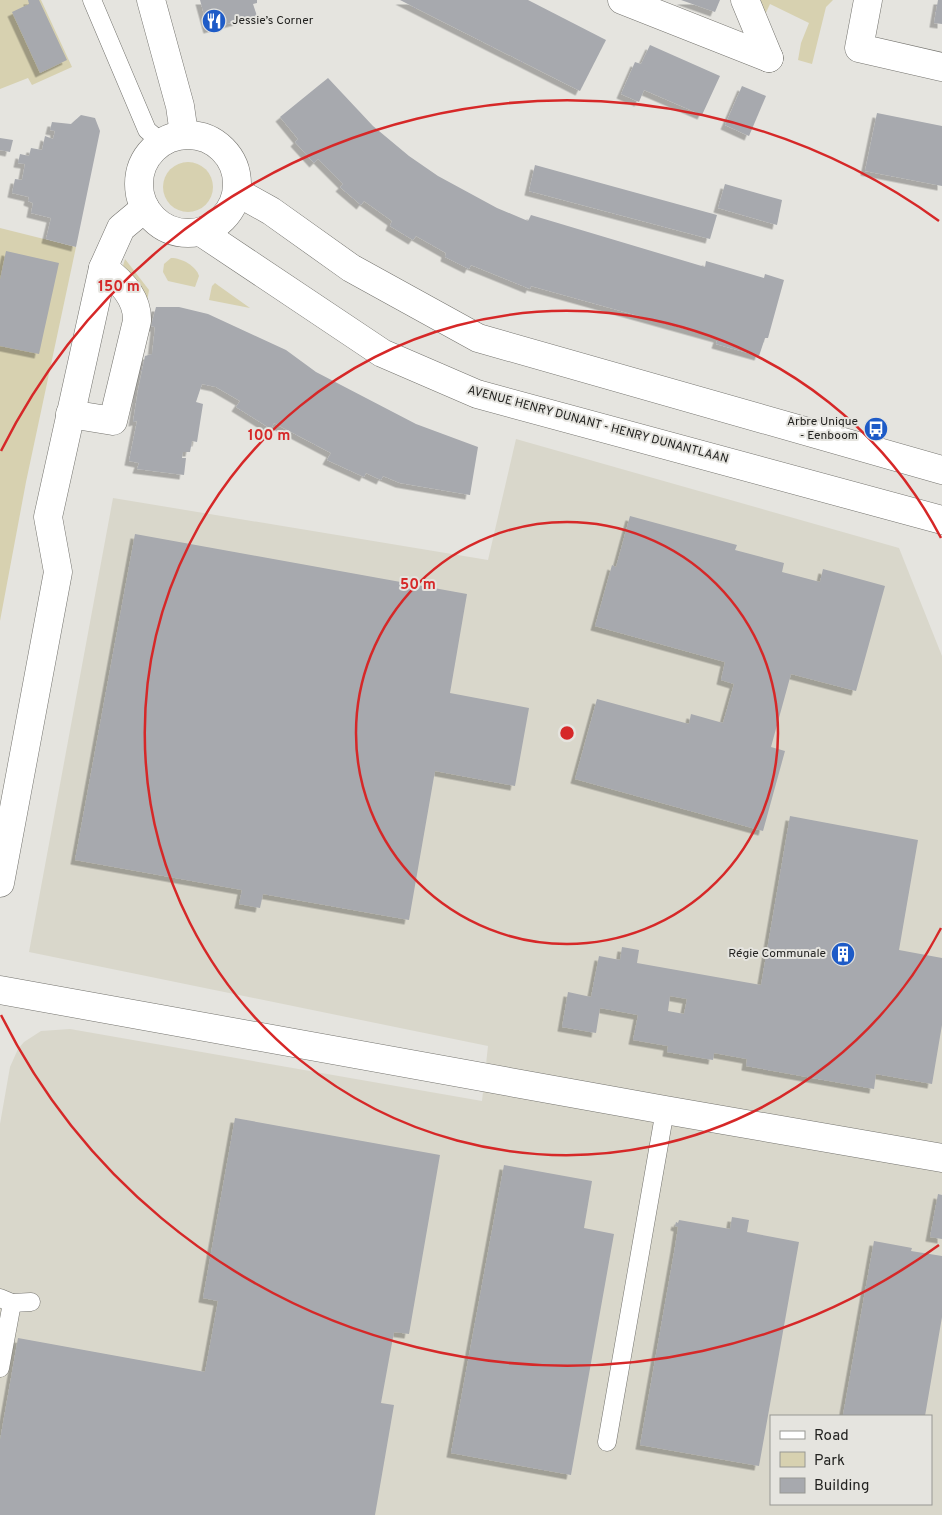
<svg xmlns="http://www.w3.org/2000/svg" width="942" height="1515" font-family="Overpass,sans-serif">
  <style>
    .built { fill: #d9d7cb; fill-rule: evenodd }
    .green { fill: #d7d1b0 }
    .building { fill: #a7a9ae; fill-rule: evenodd; filter: url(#shadow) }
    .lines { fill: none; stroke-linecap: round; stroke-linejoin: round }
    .service-casing { stroke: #74736e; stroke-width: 19 }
    .minor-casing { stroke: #74736e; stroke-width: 29 }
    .tertiary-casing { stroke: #74736e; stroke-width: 29 }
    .service { stroke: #fff; stroke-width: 18 }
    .minor { stroke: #fff; stroke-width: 28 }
    .tertiary { stroke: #fff; stroke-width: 28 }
    .ring { fill: none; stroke: #d62828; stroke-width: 2.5 }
    .labels { text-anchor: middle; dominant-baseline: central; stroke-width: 4; stroke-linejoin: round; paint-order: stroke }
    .poi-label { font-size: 12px; fill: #232321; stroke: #e5e4df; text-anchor: end }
    .street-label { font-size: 12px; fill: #232321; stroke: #e5e4df }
    .centre { fill: #d62828; stroke: #e5e4df; stroke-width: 2.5 }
    .ring-label { font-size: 15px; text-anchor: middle; font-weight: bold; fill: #d62828; stroke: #e5e4df; stroke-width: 4; stroke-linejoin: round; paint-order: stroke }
  </style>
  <defs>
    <filter id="shadow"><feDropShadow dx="-4.5" dy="4.5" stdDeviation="0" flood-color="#0004"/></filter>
  </defs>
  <rect width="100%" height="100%" fill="#e5e4df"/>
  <path class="built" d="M516,439L899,548L942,656V1515H0V1124L10,1067L18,1049L24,1042L41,1031L70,1029L482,1101L488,1046L29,952L113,498L488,560ZM771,1416H931V1504H771Z"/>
  <g class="green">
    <path d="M0,0H41L72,67L32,85L28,78L0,89Z"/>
    <path d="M754,0H833L826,7L812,64L798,60L801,43L809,23L770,4L761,23Z"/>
    <circle cx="188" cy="187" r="25"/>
    <path d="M0,228L76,247L26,482L0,621Z"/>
    <path d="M171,258C182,258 196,266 199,276L195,287L168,281L163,272L164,264Z"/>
    <path d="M125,259L149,290L146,308L123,266Z"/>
    <path d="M215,283L219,286L250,308L209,300L212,286Z"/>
  </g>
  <g class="building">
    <path d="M28,0H39L67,60L40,73L12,12L29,4Z"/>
    <path d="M200,0H257V3L253,4L257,16L208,29Z"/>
    <path d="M400,0H528L606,40L580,91Z"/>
    <path d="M681,0H720L715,12Z"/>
    <path d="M938,0H942V24L934,23Z"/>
    <path d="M650,45L720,76L702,115L644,90L639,102L621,94L635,62L641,64Z"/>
    <path d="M328,78L373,126L409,156L438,176L497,208L528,221L531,215L705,267L706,261L764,278L765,274L784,280L768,338H765L759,356L716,344L718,338L531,286L530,289L471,265L469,269L445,257L446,253L416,236L413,240L390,226L392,221L364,201L361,205L340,187L343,184L318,159L314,163L295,142L298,139L280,117Z"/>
    <path d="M742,86L766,96L749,136L725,125Z"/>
    <path d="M877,113L942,126V186L865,171Z"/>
    <path d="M81,115L95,118L100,131L76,247L46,239L51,218L31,213L33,203L28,201L29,197L12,193L15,179L22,180L25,164L18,163L20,154L29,156L31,148L42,150L45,136L53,139L55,131L50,130L52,122L71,124Z"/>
    <path d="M0,138L13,140L10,152L0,150Z"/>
    <path d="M535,165L717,215L710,239L529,191Z"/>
    <path d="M725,184L782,200L777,225L718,208Z"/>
    <path d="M6,251L59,263L39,354L0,346V280Z"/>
    <path d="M156,307H179L208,314L286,350L316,372L416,424L478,447L470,495L400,483L383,476L381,480L366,473L364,477L327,460L331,453L274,423L271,429L236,407L240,401L216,387L202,384L196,402L203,404L197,442L192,441L190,452H183L182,458H186L184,475L137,469L139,463L129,461L137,421L133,422L138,390L145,356L152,354L155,327L151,326Z"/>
    <path d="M630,516L737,545L735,550L784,563L782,572L820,582L823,569L885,586L856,691L791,674L771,747L785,751L763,831L575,779L597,699L689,724L691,714L723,723L734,684L721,680L725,662L595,626L612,565L616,567Z"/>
    <path d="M135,534L467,594L450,693L529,708L515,786L435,771L409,920L263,894L260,908L239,904L242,890L75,860Z"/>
    <path d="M790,816L918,840L899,950L942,958V1025L932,1084L876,1074L874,1089L746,1066L747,1059L714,1053L713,1060L667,1052L668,1046L633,1040L638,1015L600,1008L596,1033L562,1027L568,992L591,997L599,956L620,960L622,947L639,950L637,963L761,985ZM670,996L687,999L684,1014L668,1011Z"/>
    <path d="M235,1118L440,1155L409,1334L394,1332L381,1403L394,1405L375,1515H0V1440L18,1338L205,1372L218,1301L203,1298Z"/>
    <path d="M504,1165L592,1181L584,1228L614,1234L571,1475L451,1453Z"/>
    <path d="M938,1194L942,1195V1239L930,1237Z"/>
    <path d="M732,1217L749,1220L747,1232L799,1242L759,1466L640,1445L675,1247L678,1227L675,1226L676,1222L678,1223L679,1220L730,1229Z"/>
    <path d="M874,1241L912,1248L911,1251L942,1256V1317L925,1416L843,1415Z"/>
  </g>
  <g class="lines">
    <g class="service-casing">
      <g id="service">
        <path d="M92,0L147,130L161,142"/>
        <path d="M0,1298L12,1303L0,1368"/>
        <path d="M12,1303L31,1302"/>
        <path d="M607,1442L665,1110"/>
      </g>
    </g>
    <g class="minor-casing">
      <g id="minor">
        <path d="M622,0L769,58"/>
        <path d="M745,0L769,58"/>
        <path d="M868,0L859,48L942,67"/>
        <path d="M70,414L113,421L137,321C138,297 120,280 103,268"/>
        <path d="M0,883L58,572L48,517L103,268L121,228L145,208"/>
        <path d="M0,990L665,1110L942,1158"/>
      </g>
    </g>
    <g class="tertiary-casing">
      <g id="tertiary">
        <path d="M151,0L180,106L184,134"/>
        <circle cx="188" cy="184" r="49"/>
        <path d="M237,192L271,211L351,268L478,338L942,470"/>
        <path d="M201,232L382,353L477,394L942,520"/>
      </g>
    </g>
    <use href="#service" class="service"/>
    <use href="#minor" class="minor"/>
    <use href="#tertiary" class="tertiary"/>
  </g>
  <g class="ring">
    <circle cx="567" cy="733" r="211"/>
    <path d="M941 928A422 422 0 1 1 941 538"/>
    <path d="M939 1245A633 633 0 0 1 1 1015M1 451A633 633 0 0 1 939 221"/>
  </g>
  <defs>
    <g id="restaurant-disc" transform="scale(1.25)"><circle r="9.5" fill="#1e5bc7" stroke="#e5e4df"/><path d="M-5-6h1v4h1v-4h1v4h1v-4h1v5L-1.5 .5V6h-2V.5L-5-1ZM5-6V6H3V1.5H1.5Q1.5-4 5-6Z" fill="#fff"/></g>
    <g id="bus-disc" transform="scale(1.25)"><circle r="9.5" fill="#1e5bc7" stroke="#e5e4df"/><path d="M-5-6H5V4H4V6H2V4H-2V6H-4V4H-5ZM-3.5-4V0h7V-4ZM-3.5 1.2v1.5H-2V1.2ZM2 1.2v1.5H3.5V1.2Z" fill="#fff"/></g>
    <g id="building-disc" transform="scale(1.25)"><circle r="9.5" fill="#1e5bc7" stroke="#e5e4df"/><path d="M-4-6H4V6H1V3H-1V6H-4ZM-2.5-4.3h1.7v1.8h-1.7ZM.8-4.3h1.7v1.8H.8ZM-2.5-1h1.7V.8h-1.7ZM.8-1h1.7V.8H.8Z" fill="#fff"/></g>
  </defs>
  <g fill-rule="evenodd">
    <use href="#restaurant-disc" x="214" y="21"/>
    <use href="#bus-disc" x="876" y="429"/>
    <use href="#building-disc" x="843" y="954"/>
  </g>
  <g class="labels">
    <g class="poi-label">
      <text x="232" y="21" text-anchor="start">Jessie’s Corner</text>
      <text x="858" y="422">Arbre Unique<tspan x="858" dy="14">- Eenboom</tspan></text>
      <text x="826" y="954">Régie Communale</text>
    </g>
    <g class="street-label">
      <text transform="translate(598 425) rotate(15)">AVENUE HENRY DUNANT - HENRY DUNANTLAAN</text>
    </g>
  </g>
  <circle cx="567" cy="733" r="8" class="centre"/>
  <g class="ring-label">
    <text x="119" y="291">150 m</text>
    <text x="269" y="440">100 m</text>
    <text x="418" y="589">50 m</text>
  </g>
  <rect x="770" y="1415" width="162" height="90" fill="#e5e4df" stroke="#979793"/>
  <rect x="780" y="1431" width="25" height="8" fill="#ffffff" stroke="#979793"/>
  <text x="814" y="1440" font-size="15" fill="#232321">Road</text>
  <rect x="780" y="1452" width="25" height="15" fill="#d7d1b0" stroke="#979793"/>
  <text x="814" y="1465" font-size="15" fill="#232321">Park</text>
  <rect x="780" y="1478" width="25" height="15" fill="#a7a9ae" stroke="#979793"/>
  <text x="814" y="1490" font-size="15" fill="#232321">Building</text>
</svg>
